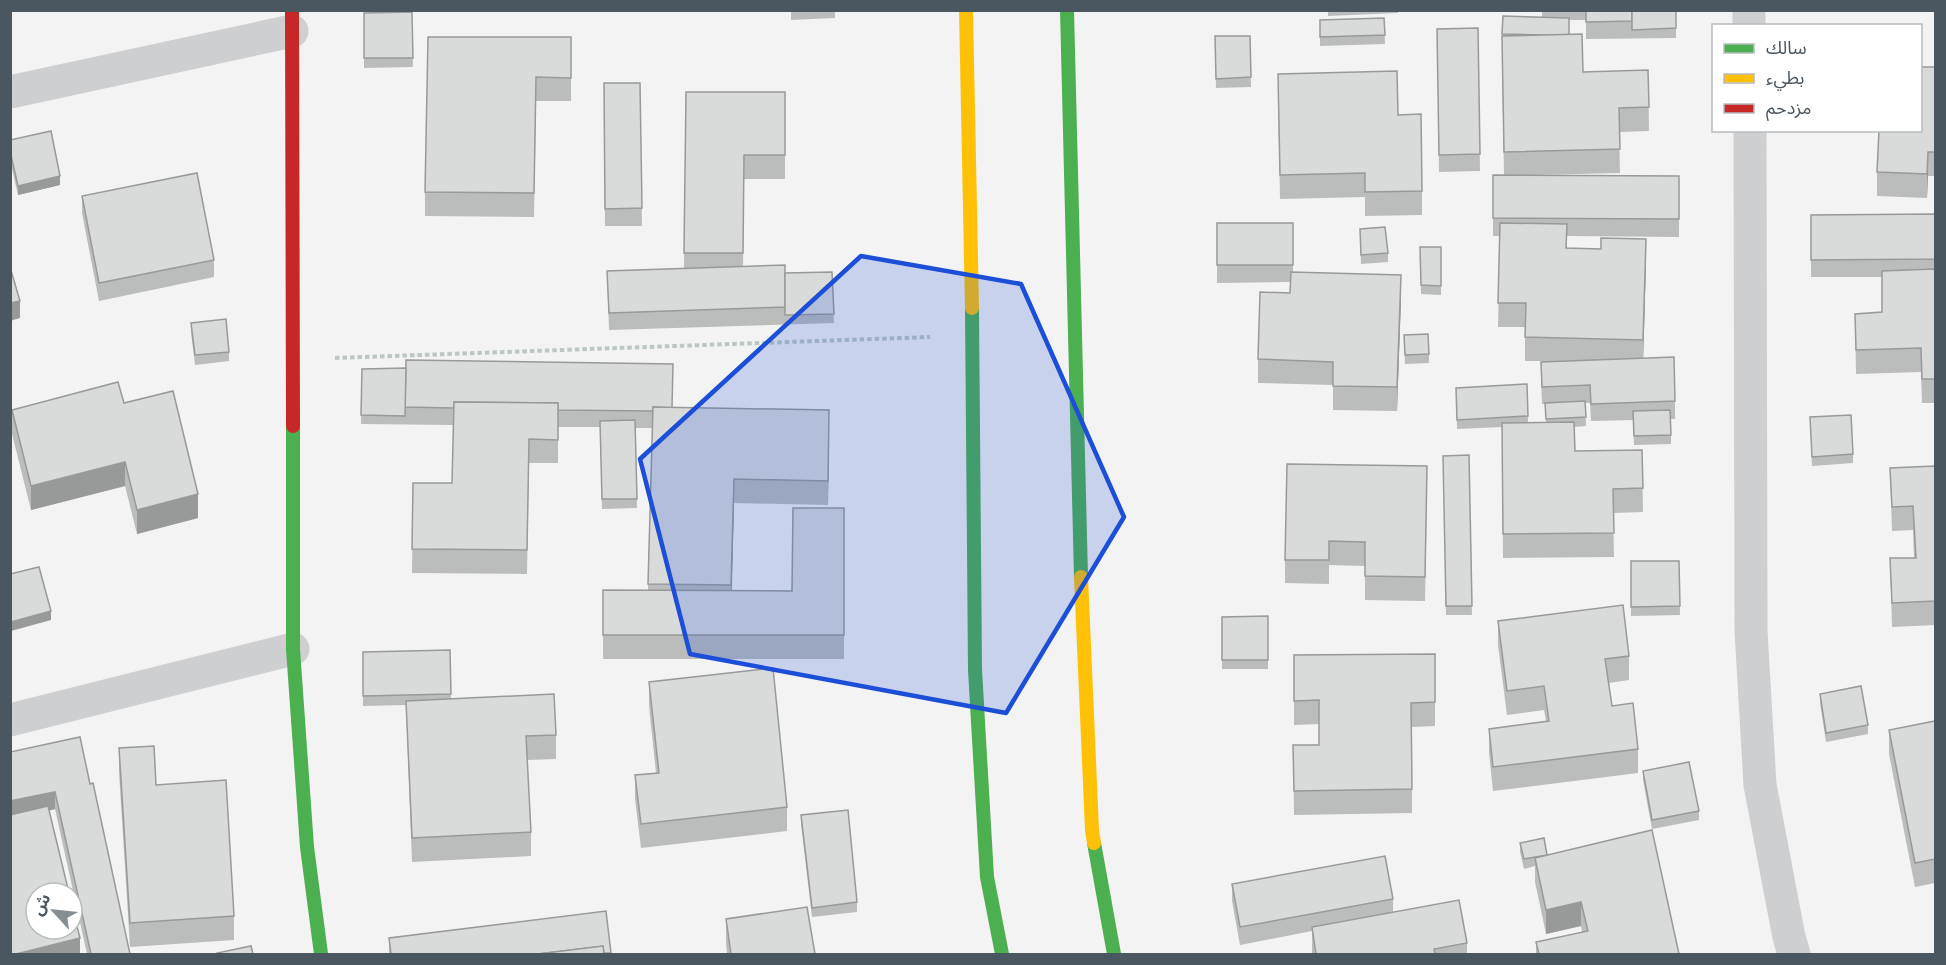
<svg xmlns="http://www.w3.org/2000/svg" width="1946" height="965" font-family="'Exo 2','Noto Sans Arabic',sans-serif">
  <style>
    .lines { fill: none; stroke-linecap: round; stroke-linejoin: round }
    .path { stroke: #bbc7c3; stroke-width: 4; stroke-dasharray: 4.5 3; stroke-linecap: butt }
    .street { stroke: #cdcfd1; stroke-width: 33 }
    .fast { stroke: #4caf50; stroke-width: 14 }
    .slow { stroke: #ffc107; stroke-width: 14 }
    .jam { stroke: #c62828; stroke-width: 14 }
    .wall { fill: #bbbcbc }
    .shaded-wall { fill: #989999 }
    .building { fill: #d9dbdb; stroke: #989999; stroke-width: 1.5 }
    .marked { fill: #1d4ed8; fill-opacity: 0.2; stroke: #1d4ed8; stroke-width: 4.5; stroke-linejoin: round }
  </style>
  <rect width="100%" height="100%" fill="#f3f3f3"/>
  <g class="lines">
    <path class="path" d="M335,358L930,337"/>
    <g class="street">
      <path d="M1749,10V26"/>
      <path d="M10,92L292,31"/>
      <path d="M1750,130L1751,631L1760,785L1789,937L1794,954"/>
      <path d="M10,720L293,649"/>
    </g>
    <g class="fast">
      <path d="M1067,10L1081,577"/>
      <path d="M972,308L975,670L987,877L1002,954"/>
      <path d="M293,426V649L307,847L321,954"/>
      <path d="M1094,843L1114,954"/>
    </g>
    <g class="slow">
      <path d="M966,10L972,308"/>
      <path d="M1081,577L1092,830L1094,843"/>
    </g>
    <path class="jam" d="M292,10L293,426"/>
  </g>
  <g class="wall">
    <path d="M791,10H835V18L791,20Z"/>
    <path d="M1328,10H1398V13L1328,16Z"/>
    <path d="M1542,10H1676V38L1586,39V20H1569V35L1583,72L1648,70L1649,131L1619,132L1620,173L1532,175L1679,176V237L1567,236V248L1646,263L1643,358L1675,401V419H1671V444L1634,445L1633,420L1591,421L1590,403H1585L1586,426L1574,427L1575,451L1642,450L1643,512L1613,513L1614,557L1503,558L1502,427L1457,429L1456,388L1527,384L1528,423H1546L1545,404H1542L1541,379V362L1544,361H1525V327H1498L1500,236H1493V175H1504L1502,60L1503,16L1542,17Z"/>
    <path d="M412,12L413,67L364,68V13Z"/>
    <path d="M1384,18L1385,44L1320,46V20Z"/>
    <path d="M1478,28L1480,171L1439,172L1437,29Z"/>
    <path d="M1215,36H1250L1251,87L1216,88Z"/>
    <path d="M571,37V101H536L534,217L425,216V192Z"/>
    <path d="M1935,67V176H1928L1927,198L1877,196V172Z"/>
    <path d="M604,83H640L642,226H605Z"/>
    <path d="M686,92H785V179H744L743,266L785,273L832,272L834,323L609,330L607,271L684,268Z"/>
    <path d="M1278,98L1398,115L1422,191V215L1365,216V197L1280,199Z"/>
    <path d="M10,140L60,185L18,195L10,160Z"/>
    <path d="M82,196L214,260V277L99,301L82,213Z"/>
    <path d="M1935,214V403H1922L1921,372L1856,374L1855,314L1882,312V277H1811V215Z"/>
    <path d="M1217,223H1293V272L1401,299L1397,411L1333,410V385L1258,383V359L1290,293V282L1217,283Z"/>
    <path d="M1360,229L1388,253V262L1361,264Z"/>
    <path d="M1420,247H1441V295L1421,294Z"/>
    <path d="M191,323L229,352V361L195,365L191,332Z"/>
    <path d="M1404,335L1429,354V363L1405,364Z"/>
    <path d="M362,369L672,408L829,434L828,505L734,503L732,590L792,591L844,508V659H603V590H648L652,428H635L637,508L602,509L600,427H558V463H529L527,574L412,573L413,483H452L454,425L361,424Z"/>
    <path d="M124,403L198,518L137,534L125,486L31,510L12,434V410Z"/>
    <path d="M1810,417L1853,454V463L1812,466Z"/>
    <path d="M1469,455L1472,615H1446L1443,456Z"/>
    <path d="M1935,466V625L1892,627L1890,558H1914L1913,530L1892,531L1890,468Z"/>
    <path d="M1427,490L1425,601L1365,600V566L1329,565V584L1285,583V560Z"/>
    <path d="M1631,561H1679L1680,615L1631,616Z"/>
    <path d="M1268,616V669H1222V617Z"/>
    <path d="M1498,621L1629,656V680L1609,683L1612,706L1638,749V773L1493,791L1489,753V729L1546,721L1544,710L1507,715L1498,645Z"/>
    <path d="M450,650L451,699L556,735V759L527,760L531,832V856L412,862L406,705L363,706V652Z"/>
    <path d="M1435,654V726L1412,727V813L1294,815L1293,745H1319V724L1294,725V655Z"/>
    <path d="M649,682L787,807V831L641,848L635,799V775L656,773L649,706Z"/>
    <path d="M1820,694L1868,725V734L1826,742L1820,703Z"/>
    <path d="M1935,721V883L1915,887L1889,754V730Z"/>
    <path d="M119,748L156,785L234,916V940L130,947L119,772Z"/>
    <path d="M10,752L90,784L130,954H87L55,809L49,811L80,954Z"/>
    <path d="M1643,771L1699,811V820L1652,829L1643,780Z"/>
    <path d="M801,815L857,902V912L812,917L801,824Z"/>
    <path d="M1520,843L1547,855L1679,954H1536V942L1582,932L1581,926L1546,934L1535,882V866L1524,869L1520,852Z"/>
    <path d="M1232,884L1393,899V912L1467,943V954H1312V931L1240,945L1232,901Z"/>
    <path d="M606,911L611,954H389V938Z"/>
    <path d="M726,919L815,954H727L726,943Z"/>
  </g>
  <g class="shaded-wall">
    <path d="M1928,152V176L1927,198V174Z"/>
    <path d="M60,176V185L18,195V186Z"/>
    <path d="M1646,239V263L1643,364V340Z"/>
    <path d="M1401,275V299L1397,411V387Z"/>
    <path d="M20,301V318L10,321V303Z"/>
    <path d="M829,410V434L828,505V481Z"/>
    <path d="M125,462V486L31,510V486Z"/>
    <path d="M734,479V503L731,609V585Z"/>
    <path d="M198,494V518L137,534V510Z"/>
    <path d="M51,611V620L11,631V622Z"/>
    <path d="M55,792V809L10,819V801Z"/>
    <path d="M1581,902V926L1546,934V910Z"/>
    <path d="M80,938V954H16Z"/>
  </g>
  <g class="building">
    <path d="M1586,10H1632V21L1586,22Z"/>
    <path d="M1632,10H1676V28L1632,30Z"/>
    <path d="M412,12L413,58H364V13Z"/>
    <path d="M1503,16L1569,18V35H1542L1502,34Z"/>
    <path d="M1384,18L1385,35L1320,37V20Z"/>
    <path d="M1478,28L1480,154L1439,155L1437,29Z"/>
    <path d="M1582,34L1583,72L1648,70L1649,107L1619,108L1620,149L1504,152L1502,36Z"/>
    <path d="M1215,36H1250L1251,77L1216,79Z"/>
    <path d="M428,37H571V78L536,77L534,193L425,192Z"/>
    <path d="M1920,67H1935V152H1928L1927,174L1877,172L1879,130H1920Z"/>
    <path d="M1397,71L1398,115L1421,114L1422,191L1365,192V173L1280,175L1278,74Z"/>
    <path d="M604,83H640L642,208L605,209Z"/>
    <path d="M686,92H785V155H744L743,253H684Z"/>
    <path d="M51,131L60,176L18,186L10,151V140Z"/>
    <path d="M197,173L214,260L99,283L82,196Z"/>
    <path d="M1493,175L1679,176V219L1493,218Z"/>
    <path d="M1935,214V259L1811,260V215Z"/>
    <rect x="1217" y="223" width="76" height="42"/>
    <path d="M1500,223L1567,224L1566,248L1601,249V238L1646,239L1643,340L1525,337L1526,303H1498Z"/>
    <path d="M1385,227L1388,253L1361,255L1360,229Z"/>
    <path d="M1420,247H1441V286L1421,285Z"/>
    <path d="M785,265V307L609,313L607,271Z"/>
    <path d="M10,267L20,301L10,303Z"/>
    <path d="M1935,269V379H1922L1921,348L1856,350L1855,314L1882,312V271Z"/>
    <path d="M832,272L834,314L785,315V273Z"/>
    <path d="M1291,272L1401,275L1397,387L1333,386V362L1258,359L1260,292L1290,293Z"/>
    <path d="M226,319L229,352L195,355L191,323Z"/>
    <path d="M1428,334L1429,354L1405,355L1404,335Z"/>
    <path d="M1674,357L1675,401L1591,404L1590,385L1542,387L1541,362Z"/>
    <path d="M406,360L673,364L672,408L653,407V411L558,410V403L454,402V408L405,407Z"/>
    <path d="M406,368L405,416L361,415L362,369Z"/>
    <path d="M118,382L124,403L173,391L198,494L137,510L125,462L31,486L12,410Z"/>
    <path d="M1527,384L1528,416L1457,420L1456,388Z"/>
    <path d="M1585,401L1586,417L1546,419L1545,403Z"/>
    <path d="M454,402L558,403V440L529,439L527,550L412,549L413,483H452Z"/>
    <path d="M653,407L829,410L828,481L734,479L731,585L648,584Z"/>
    <path d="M1670,410L1671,435L1634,436L1633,411Z"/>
    <path d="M1851,415L1853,454L1812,457L1810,417Z"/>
    <path d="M635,420L637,499H602L600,421Z"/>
    <path d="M1574,422L1575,451L1642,450L1643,488L1613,489L1614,533L1503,534L1502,423Z"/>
    <path d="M1469,455L1472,606H1446L1443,456Z"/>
    <path d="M1287,464L1427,466L1425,577L1365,576V542L1329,541V560H1285Z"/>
    <path d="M1935,466V601L1892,603L1890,558H1916L1913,506L1892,507L1890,468Z"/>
    <path d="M793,508H844V635H603V590L792,591Z"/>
    <path d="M1631,561H1679L1680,606L1631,607Z"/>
    <path d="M39,567L51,611L11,622L10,574Z"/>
    <path d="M1623,605L1629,656L1605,659L1612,706L1633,703L1638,749L1493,767L1489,729L1549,721L1544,686L1507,691L1498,621Z"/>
    <path d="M1268,616V660H1222V617Z"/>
    <path d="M450,650L451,694L363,696V652Z"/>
    <path d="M1435,654V702L1411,703L1412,789L1294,791L1293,745H1319V700L1294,701V655Z"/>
    <path d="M773,668L787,807L641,824L635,775L659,773L649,682Z"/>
    <path d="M1861,686L1868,725L1826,733L1820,694Z"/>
    <path d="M554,694L556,735L526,736L531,832L412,838L406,701Z"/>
    <path d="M1935,721V859L1915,863L1889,730Z"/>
    <path d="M80,737L90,784L93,783L130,954H91L55,792L10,801V752Z"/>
    <path d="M154,746L156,785L226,780L234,916L130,923L119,748Z"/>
    <path d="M1689,762L1699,811L1652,820L1643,771Z"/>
    <path d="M48,806L69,893H36V929H72V907L80,938L16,954H10V815Z"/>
    <path d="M848,810L857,902L812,908L801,815Z"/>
    <path d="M1652,830L1679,954H1539L1536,942L1588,931L1581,902L1546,910L1535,858Z"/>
    <path d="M1544,838L1547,855L1524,859L1520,843Z"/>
    <path d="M1385,856L1393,899L1240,927L1232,884Z"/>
    <path d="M1459,900L1467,943L1434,949L1435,954H1316L1312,927Z"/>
    <path d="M807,907L815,954H731L726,919Z"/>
    <path d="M606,911L611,953H604L603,946L538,954H391L389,938Z"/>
    <path d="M251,946L253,954H217V953Z"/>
    <path d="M603,946L604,954H538Z"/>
  </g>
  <path class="marked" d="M861,256L1021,284L1124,517L1006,713L690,654L640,459Z"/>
  <rect width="1946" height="965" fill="none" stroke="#4a5760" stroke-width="24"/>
  <rect x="1712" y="24" width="210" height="108" fill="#ffffff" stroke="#b7bcbf" stroke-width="1.5"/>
  <rect x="1724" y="44" width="30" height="9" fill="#4caf50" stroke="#b7bcbf" stroke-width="1.5"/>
  <text x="1766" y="54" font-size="18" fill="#4a5760">سالك</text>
  <rect x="1724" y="74" width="30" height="9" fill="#ffc107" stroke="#b7bcbf" stroke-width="1.5"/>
  <text x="1766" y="84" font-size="18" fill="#4a5760">بطيء</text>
  <rect x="1724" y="104" width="30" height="9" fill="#c62828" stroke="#b7bcbf" stroke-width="1.5"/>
  <text x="1766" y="114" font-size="18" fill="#4a5760">مزدحم</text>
  <g transform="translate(54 911) rotate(297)"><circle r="28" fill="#ffffff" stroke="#b7bcbf" stroke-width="1.5"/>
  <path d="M0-4.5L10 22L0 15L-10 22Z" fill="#858e93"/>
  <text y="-9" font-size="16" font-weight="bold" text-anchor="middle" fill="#4a5760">ش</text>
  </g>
</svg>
